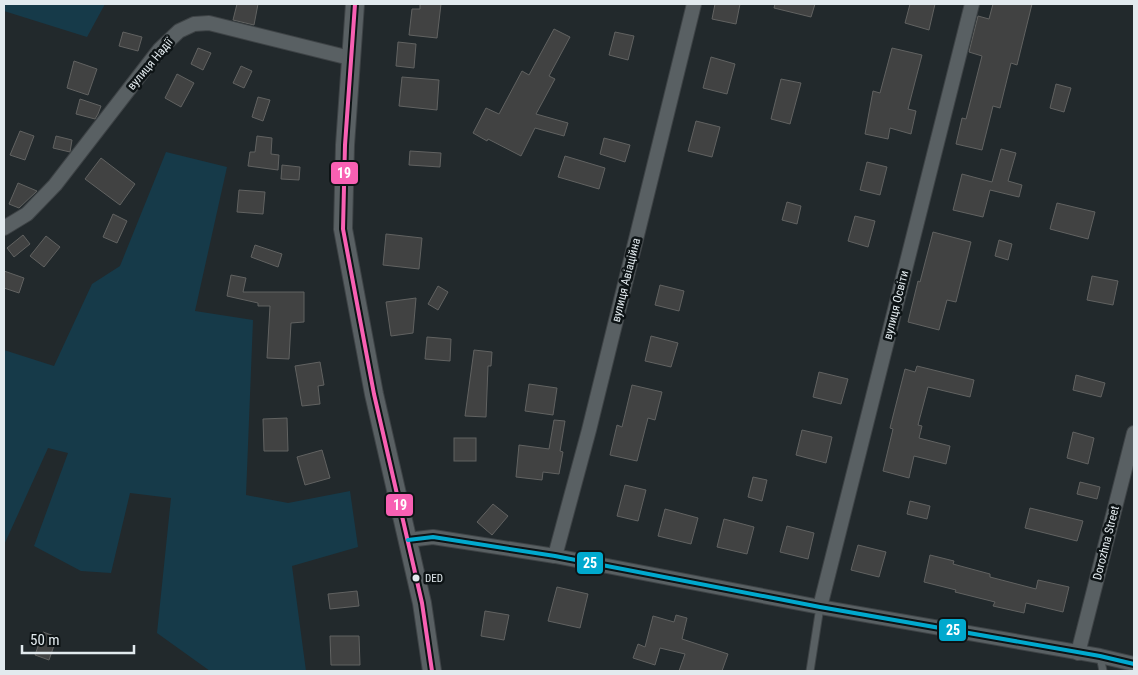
<svg xmlns="http://www.w3.org/2000/svg" width="1138" height="675" font-family="'Roboto Condensed',sans-serif">
  <style>
    .green { fill: #163a49 }
    .building { fill: #414242; stroke: #616261 }
    .lines { fill: none; stroke-linecap: round; stroke-linejoin: round }
    .service-casing { stroke: #3e4346; stroke-width: 9 }
    .minor-casing { stroke: #3e4346; stroke-width: 16 }
    .tertiary-casing { stroke: #3e4346; stroke-width: 20 }
    .service { stroke: #596063; stroke-width: 7 }
    .minor { stroke: #596063; stroke-width: 14 }
    .tertiary { stroke: #596063; stroke-width: 18 }
    .bus-1-casing { stroke: #0d1315; stroke-width: 8 }
    .bus-2-casing { stroke: #0d1315; stroke-width: 8 }
    .bus-1 { stroke: #f860b3; stroke-width: 4 }
    .bus-2 { stroke: #00a9ce; stroke-width: 4 }
    .bus-dot { fill: #e2eaee; stroke: #0d1315; stroke-width: 2 }
    .labels { text-anchor: middle; dominant-baseline: central; stroke-width: 5; stroke-linejoin: round; paint-order: stroke }
    .bus-label { font-size: 11px; fill: #e2eaee; stroke: #0d1315; text-anchor: start }
    .street-label { font-size: 12px; fill: #e2eaee; stroke: #0d1315 }
    .line-badge { stroke: #0d1315; stroke-width: 2 }
    .badge-label { font-size: 14px; text-anchor: middle; font-weight: bold; fill: #fff }
  </style>
  <rect width="100%" height="100%" fill="#22292c"/>
  <g class="green">
    <path d="M4,4H105L87,37L4,11Z"/>
    <path d="M166,152L227,167L195,311L253,320L246,495L288,503L350,491L358,547L292,566L306,671H210L157,633L171,498L130,493L111,573L81,571L34,546L68,453L48,448L4,545V350L54,366L92,284L120,266Z"/>
  </g>
  <g class="building">
    <path d="M237,4H258L254,25L233,20Z"/>
    <path d="M420,4H441L437,38L409,35L412,9H420Z"/>
    <path d="M715,4H740L736,24L712,19Z"/>
    <path d="M775,4H815L811,17L774,8Z"/>
    <path d="M910,4H935L929,30L905,23Z"/>
    <path d="M993,4H1032L1017,65L1011,63L1000,108L993,106L982,150L956,144L962,118L966,119L982,56L969,52L978,16L989,19Z"/>
    <path d="M554,29L570,37L549,76L555,79L536,114L568,123L564,136L535,128L521,156L488,139L487,141L473,133L486,108L499,114L522,71L529,75Z"/>
    <path d="M123,32L142,37L138,51L119,46Z"/>
    <path d="M615,32L634,36L628,60L609,55Z"/>
    <path d="M398,42L416,44L414,68L396,66Z"/>
    <path d="M198,48L211,53L203,70L191,64Z"/>
    <path d="M892,48L922,55L908,109L916,111L911,134L890,128L888,139L865,134L873,91L880,93Z"/>
    <path d="M711,57L735,64L727,94L703,88Z"/>
    <path d="M74,61L97,69L88,95L67,88Z"/>
    <path d="M241,66L252,71L244,88L233,83Z"/>
    <path d="M177,74L194,83L181,107L165,98Z"/>
    <path d="M402,77L439,80L437,110L399,106Z"/>
    <path d="M781,79L801,83L790,124L771,119Z"/>
    <path d="M1056,84L1071,88L1064,112L1050,108Z"/>
    <path d="M258,97L270,100L263,121L252,117Z"/>
    <path d="M80,99L101,106L98,114L95,119L76,114Z"/>
    <path d="M696,121L720,127L712,157L688,151Z"/>
    <path d="M20,131L34,136L25,160L10,155Z"/>
    <path d="M56,136L72,140L70,152L53,148Z"/>
    <path d="M257,136L272,138L271,154L279,155L278,170L248,166L250,152H255Z"/>
    <path d="M604,138L630,145L625,162L600,154Z"/>
    <path d="M1001,149L1016,153L1008,181L1022,185L1019,197L990,190L983,217L953,210L962,174L992,182Z"/>
    <path d="M410,151L441,153L440,167L409,165Z"/>
    <path d="M565,156L605,168L599,189L558,177Z"/>
    <path d="M101,158L135,184L120,205L85,179Z"/>
    <path d="M867,162L887,167L880,195L860,190Z"/>
    <path d="M282,165L300,167L299,180L281,179Z"/>
    <path d="M18,183L37,191L19,208L9,204Z"/>
    <path d="M239,190L265,192L263,214L237,212Z"/>
    <path d="M787,202L801,206L797,224L782,220Z"/>
    <path d="M1057,203L1095,212L1088,239L1050,229Z"/>
    <path d="M113,214L127,221L117,243L103,237Z"/>
    <path d="M855,216L875,221L868,247L848,241Z"/>
    <path d="M933,232L971,242L956,302L947,300L939,330L908,322L918,281L920,282Z"/>
    <path d="M386,234L422,238L419,269L383,265Z"/>
    <path d="M23,235L30,244L14,257L7,248Z"/>
    <path d="M46,236L60,247L44,267L30,256Z"/>
    <path d="M999,240L1012,244L1008,260L995,256Z"/>
    <path d="M255,245L282,254L278,267L251,257Z"/>
    <path d="M4,271L24,278L19,293L4,288Z"/>
    <path d="M231,275L246,278L243,292H304V322L291,323L289,359L267,358L270,306H258V303L227,296Z"/>
    <path d="M1092,276L1118,281L1113,305L1087,300Z"/>
    <path d="M660,285L684,291L679,311L655,305Z"/>
    <path d="M438,286L448,292L438,310L428,304Z"/>
    <path d="M416,298L413,333L391,336L386,302Z"/>
    <path d="M651,336L678,343L671,367L645,361Z"/>
    <path d="M427,337L451,339L450,361L425,359Z"/>
    <path d="M474,350L492,352L491,366H488L486,417L465,416Z"/>
    <path d="M320,362L324,385L318,386L320,404L302,406L295,366Z"/>
    <path d="M917,366L974,380L970,397L928,387L918,425L922,426L919,438L950,446L946,464L914,456L909,478L883,471L893,429L890,428L905,369L915,372Z"/>
    <path d="M819,372L848,379L841,404L813,397Z"/>
    <path d="M1076,375L1105,383L1101,397L1073,390Z"/>
    <path d="M529,384L557,388L553,415L525,411Z"/>
    <path d="M632,385L662,392L655,420L648,418L637,461L610,455L617,425L622,427Z"/>
    <path d="M287,418L288,451H264L263,419Z"/>
    <path d="M554,420L565,421L560,451L563,452L559,474L543,472L542,480L516,477L519,445L549,449Z"/>
    <path d="M802,430L832,437L826,463L796,455Z"/>
    <path d="M1073,432L1094,438L1088,464L1067,458Z"/>
    <rect x="454" y="438" width="22" height="23"/>
    <path d="M322,450L330,478L305,485L297,457Z"/>
    <path d="M753,477L767,480L762,501L748,497Z"/>
    <path d="M1080,482L1100,487L1097,499L1077,494Z"/>
    <path d="M625,485L646,490L638,521L617,516Z"/>
    <path d="M910,501L930,506L927,519L907,514Z"/>
    <path d="M493,504L508,516L492,535L477,522Z"/>
    <path d="M1030,508L1083,521L1077,541L1025,528Z"/>
    <path d="M665,509L698,518L691,544L658,536Z"/>
    <path d="M724,519L754,527L747,554L717,547Z"/>
    <path d="M787,526L814,533L808,559L780,552Z"/>
    <path d="M858,545L886,552L879,577L851,570Z"/>
    <path d="M930,555L954,561L953,564L990,574V577L1036,589L1038,580L1069,587L1063,612L1026,603L1024,613L993,606L995,602L955,592L956,590L924,582Z"/>
    <path d="M557,587L588,594L580,628L548,621Z"/>
    <path d="M357,591L359,606L330,609L328,594Z"/>
    <path d="M485,611L509,615L504,640L481,636Z"/>
    <path d="M676,615L687,618L682,639L728,654L722,671H679L685,654L660,648L655,665L633,658L638,644L645,647L653,616L674,622Z"/>
    <path d="M43,632L57,637L49,660L35,655Z"/>
    <path d="M330,636H359L360,665H331Z"/>
  </g>
  <g class="lines">
    <g class="service-casing">
      <g id="service">
        <path d="M1100,656L1103,671"/>
        <path d="M810,671L820,607"/>
      </g>
    </g>
    <g class="minor-casing">
      <g id="minor">
        <path d="M4,228L27,214L55,185L160,49L179,31L194,24L209,23L350,58"/>
        <path d="M408,540L433,537L555,556L820,607L1100,656L1134,664"/>
        <path d="M555,556L589,430L694,4"/>
        <path d="M820,607L972,4"/>
        <path d="M1078,653L1134,433"/>
      </g>
    </g>
    <g class="tertiary-casing">
      <path id="tertiary" d="M355,4L345,145L343,229L374,394L422,603L432,671"/>
    </g>
    <use href="#service" class="service"/>
    <use href="#minor" class="minor"/>
    <use href="#tertiary" class="tertiary"/>
    <g class="bus-1-casing">
      <path id="bus-1" d="M355,4L345,145L343,229L374,394L422,603L432,671"/>
    </g>
    <g class="bus-2-casing">
      <path id="bus-2" d="M408,540L433,537L555,556L820,607L1100,656L1134,664"/>
    </g>
    <use href="#bus-1" class="bus-1"/>
    <use href="#bus-2" class="bus-2"/>
  </g>
  <circle class="bus-dot" cx="416" cy="578" r="4.5"/>
  <g class="labels">
    <g class="bus-label">
      <text x="425" y="578">DED</text>
    </g>
    <g class="street-label">
      <text transform="translate(150 64) rotate(-50)">вулиця Надії</text>
      <text transform="translate(626 280) rotate(-76)">вулиця Авіаційна</text>
      <text transform="translate(896 305) rotate(-76)">вулиця Освіти</text>
      <text transform="translate(1106 543) rotate(-76)">Dorozhna Street</text>
    </g>
  </g>
  <g class="line-badge">
    <rect x="330" y="161" width="29" height="24" rx="5" fill="#f860b3"/>
    <rect x="385" y="493" width="29" height="24" rx="5" fill="#f860b3"/>
    <rect x="576" y="551" width="28" height="24" rx="5" fill="#00a9ce"/>
    <rect x="938" y="618" width="29" height="24" rx="5" fill="#00a9ce"/>
  </g>
  <g class="badge-label">
    <text x="344" y="178">19</text>
    <text x="400" y="510">19</text>
    <text x="590" y="568">25</text>
    <text x="953" y="635">25</text>
  </g>
  <rect width="1138" height="675" fill="none" stroke="#e2eaee" stroke-width="10"/>
  <path d="M22 645v8h112v-8" fill="none" stroke="#e2eaee" stroke-width="2.5"/>
  <text x="30" y="645" font-size="15" fill="#e2eaee" stroke="#0d1315" stroke-width="4" paint-order="stroke">50 m</text>
</svg>
